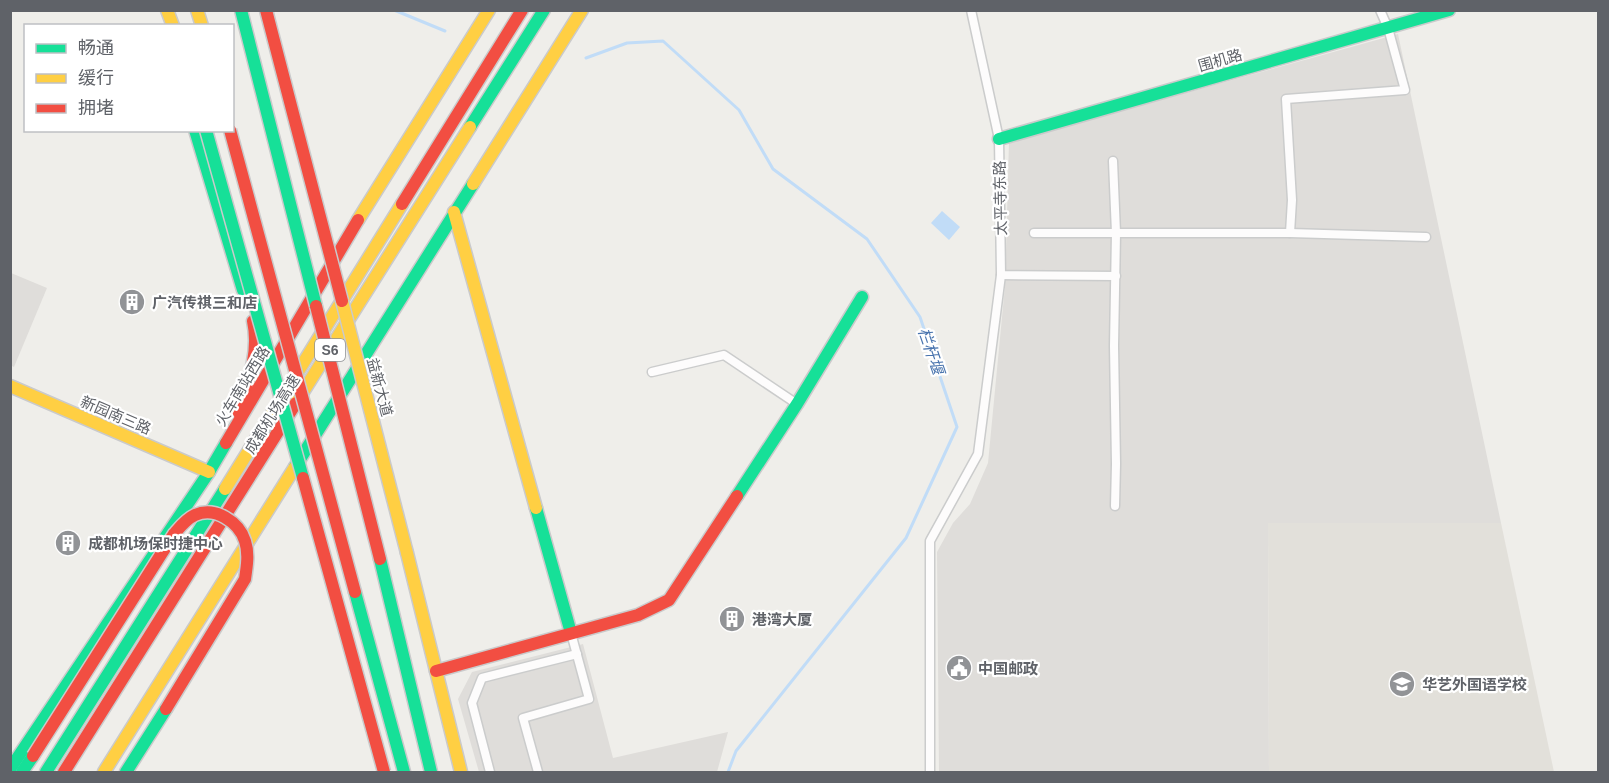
<svg xmlns="http://www.w3.org/2000/svg" width="1609" height="783" font-family="Helvetica,'Noto Sans SC',sans-serif">
  <style>
    .industrial { fill: #dfddda }
    .education { fill: #e2e0da }
    .water { fill: #c1dcf7 }
    .lines { fill: none; stroke-linecap: round; stroke-linejoin: round }
    .stream { stroke: #c1dcf7; stroke-width: 3 }
    .street-casing { stroke: #cbcccc; stroke-width: 11 }
    .fast-casing { stroke: #cacacb; stroke-width: 15 }
    .slow-casing { stroke: #cacacb; stroke-width: 15 }
    .jam-casing { stroke: #cacacb; stroke-width: 15 }
    .street { stroke: #fdfcfc; stroke-width: 8 }
    .fast { stroke: #16e098; stroke-width: 12 }
    .slow { stroke: #ffcf43; stroke-width: 12 }
    .jam { stroke: #f24e42; stroke-width: 12 }
    .fast-bridge-casing { stroke: #cacacb; stroke-width: 15; stroke-linecap: butt }
    .slow-bridge-casing { stroke: #cacacb; stroke-width: 15; stroke-linecap: butt }
    .jam-bridge-casing { stroke: #cacacb; stroke-width: 15; stroke-linecap: butt }
    .fast-bridge { stroke: #16e098; stroke-width: 12 }
    .slow-bridge { stroke: #ffcf43; stroke-width: 12 }
    .jam-bridge { stroke: #f24e42; stroke-width: 12 }
    .labels { text-anchor: middle; dominant-baseline: central; stroke-width: 4.5; stroke-linejoin: round; paint-order: stroke }
    .shield { fill: #fff; stroke: #8f9195; stroke-width: 1.5 }
    .shield-label { font-size: 14px; font-weight: bold; fill: #5f6268 }
    .street-label { font-size: 15px; fill: #5f6268; stroke: #fff }
    .poi-label { font-size: 15px; font-weight: bold; fill: #5f6268; stroke: #fff; text-anchor: start }
    .water-label { font-size: 16px; font-style: italic; fill: #4974ae; stroke: #fff }
  </style>
  <rect width="100%" height="100%" fill="#efeeea"/>
  <g class="industrial">
    <path d="M1398,34L1501,523H1268L1269,772H939L937,552L953,523L970,504L988,463L1005,286L1009,142Z"/>
    <path d="M11,273L47,288L14,367L10,365Z"/>
    <path d="M583,644L613,758L728,732L717,772H479L458,699L472,672Z"/>
  </g>
  <path class="education" d="M1268,523H1501L1554,772H1269Z"/>
  <path class="water" d="M942,211L960,227L949,240L931,223Z"/>
  <g class="lines">
    <g class="stream">
      <path d="M394,10L445,31"/>
      <path d="M586,58L627,43L663,41L739,110L773,169L867,239L920,317L957,427L906,538L736,751L728,772"/>
    </g>
    <g class="street-casing">
      <g id="street">
        <path d="M971,10L999,139L1001,275L1116,276"/>
        <path d="M1113,161L1116,233L1114,346L1116,464L1115,506"/>
        <path d="M1034,233H1290L1426,237"/>
        <path d="M1290,233L1292,200L1286,99L1405,90L1388,28L1380,10"/>
        <path d="M652,372L724,355L797,404"/>
        <path d="M490,772L472,703L482,678L577,654"/>
        <path d="M538,772L523,718L589,699L571,633"/>
        <path d="M930,772V541L978,454L1001,275"/>
      </g>
    </g>
    <g class="fast-casing">
      <g id="fast">
        <path d="M470,127L544,10"/>
        <path d="M195,130L243,290"/>
        <path d="M999,139L1449,10"/>
        <path d="M295,467L473,184"/>
        <path d="M737,496L797,404L862,297"/>
        <path d="M536,508L571,633"/>
        <path d="M380,559L431,772"/>
        <path d="M355,592L404,772"/>
        <path d="M10,769L209,472L226,443"/>
        <path d="M22,772L33,756"/>
        <path d="M46,772L225,489"/>
        <path d="M126,772L166,709"/>
      </g>
    </g>
    <g class="slow-casing">
      <g id="slow">
        <path d="M167,10L173,26"/>
        <path d="M197,10L202,26"/>
        <path d="M473,184L582,10"/>
        <path d="M454,212L536,508"/>
        <path d="M358,220L489,10"/>
        <path d="M10,386L209,472"/>
        <path d="M296,403L470,127"/>
        <path d="M225,489L402,204"/>
        <path d="M407,553L461,772"/>
        <path d="M104,772L295,467"/>
      </g>
    </g>
    <g class="jam-casing">
      <g id="jam">
        <path d="M402,204L522,10"/>
        <path d="M238,412C248,382 260,353 253,321"/>
        <path d="M226,443L358,220"/>
        <path d="M436,671L638,615L669,600L737,496"/>
        <path d="M64,772L296,403"/>
      </g>
    </g>
    <use href="#street" class="street"/>
    <use href="#fast" class="fast"/>
    <use href="#slow" class="slow"/>
    <use href="#jam" class="jam"/>
    <g class="fast-bridge-casing">
      <g id="fast-bridge">
        <path d="M241,10L316,306"/>
        <path d="M206,130L303,478"/>
      </g>
    </g>
    <g class="slow-bridge-casing">
      <path id="slow-bridge" d="M342,301L407,553"/>
    </g>
    <g class="jam-bridge-casing">
      <g id="jam-bridge">
        <path d="M266,10L342,301"/>
        <path d="M230,130L355,592"/>
        <path d="M316,306L380,559"/>
        <path d="M303,478L384,772"/>
        <path d="M33,756L174,534C180,527 186,519 195,515C215,506 239,522 245,541C249,553 247,566 245,579L166,709"/>
      </g>
    </g>
    <use href="#fast-bridge" class="fast-bridge"/>
    <use href="#slow-bridge" class="slow-bridge"/>
    <use href="#jam-bridge" class="jam-bridge"/>
  </g>
  <defs>
    <g id="building-disc" transform="scale(1.35)"><circle r="9.5" fill="#919396" stroke="#fff"/><path d="M-4-6H4V6H1V3H-1V6H-4ZM-2.5-4.3h1.7v1.8h-1.7ZM.8-4.3h1.7v1.8H.8ZM-2.5-1h1.7V.8h-1.7ZM.8-1h1.7V.8H.8Z" fill="#fff"/></g>
    <g id="civic-disc" transform="scale(1.35)"><circle r="9.5" fill="#919396" stroke="#fff"/><path d="M-.6-6.5H3V-4.5H.6V-3L4-1V1h2V6H-6V1h2V-1L-.6-3ZM-1.2 2.5V6h2.4V2.5Z" fill="#fff"/></g>
    <g id="school-disc" transform="scale(1.35)"><circle r="9.5" fill="#919396" stroke="#fff"/><path d="M0-5L7-2L0 1L-7-2ZM-4 1L0 2.5L4 1V4Q0 6-4 4Z" fill="#fff"/></g>
  </defs>
  <g fill-rule="evenodd">
    <use href="#building-disc" x="132" y="302"/>
    <use href="#building-disc" x="68" y="543"/>
    <use href="#building-disc" x="732" y="619"/>
    <use href="#civic-disc" x="959" y="668"/>
    <use href="#school-disc" x="1402" y="684"/>
  </g>
  <g class="labels">
    <rect class="shield" x="315" y="339" width="30" height="22" rx="4.5"/>
    <g class="shield-label">
      <text x="330" y="350">S6</text>
    </g>
    <g class="street-label">
      <text transform="translate(1220 60) rotate(-16)">围机路</text>
      <text transform="translate(1000 198) rotate(-91)">太平寺东路</text>
      <text transform="translate(242 386) rotate(-59)">火车南站西路</text>
      <text transform="translate(380 387) rotate(75)">益新大道</text>
      <text transform="translate(272 414) rotate(-58)">成都机场高速</text>
      <text transform="translate(116 415) rotate(23)">新园南三路</text>
    </g>
    <g class="poi-label">
      <text x="152" y="302">广汽传祺三和店</text>
      <text x="88" y="543">成都机场保时捷中心</text>
      <text x="752" y="619">港湾大厦</text>
      <text x="978" y="668">中国邮政</text>
      <text x="1422" y="684">华艺外国语学校</text>
    </g>
    <g class="water-label">
      <text transform="translate(931 351) rotate(71)">栏杆堰</text>
    </g>
  </g>
  <rect width="1609" height="783" fill="none" stroke="#5f6268" stroke-width="24"/>
  <rect x="24" y="24" width="210" height="108" fill="#ffffff" stroke="#bfc0c3" stroke-width="1.5"/>
  <rect x="36" y="44" width="30" height="9" fill="#16e098" stroke="#bfc0c3" stroke-width="1.5"/>
  <text x="78" y="54" font-size="18" fill="#5f6268">畅通</text>
  <rect x="36" y="74" width="30" height="9" fill="#ffcf43" stroke="#bfc0c3" stroke-width="1.5"/>
  <text x="78" y="84" font-size="18" fill="#5f6268">缓行</text>
  <rect x="36" y="104" width="30" height="9" fill="#f24e42" stroke="#bfc0c3" stroke-width="1.5"/>
  <text x="78" y="114" font-size="18" fill="#5f6268">拥堵</text>
</svg>
